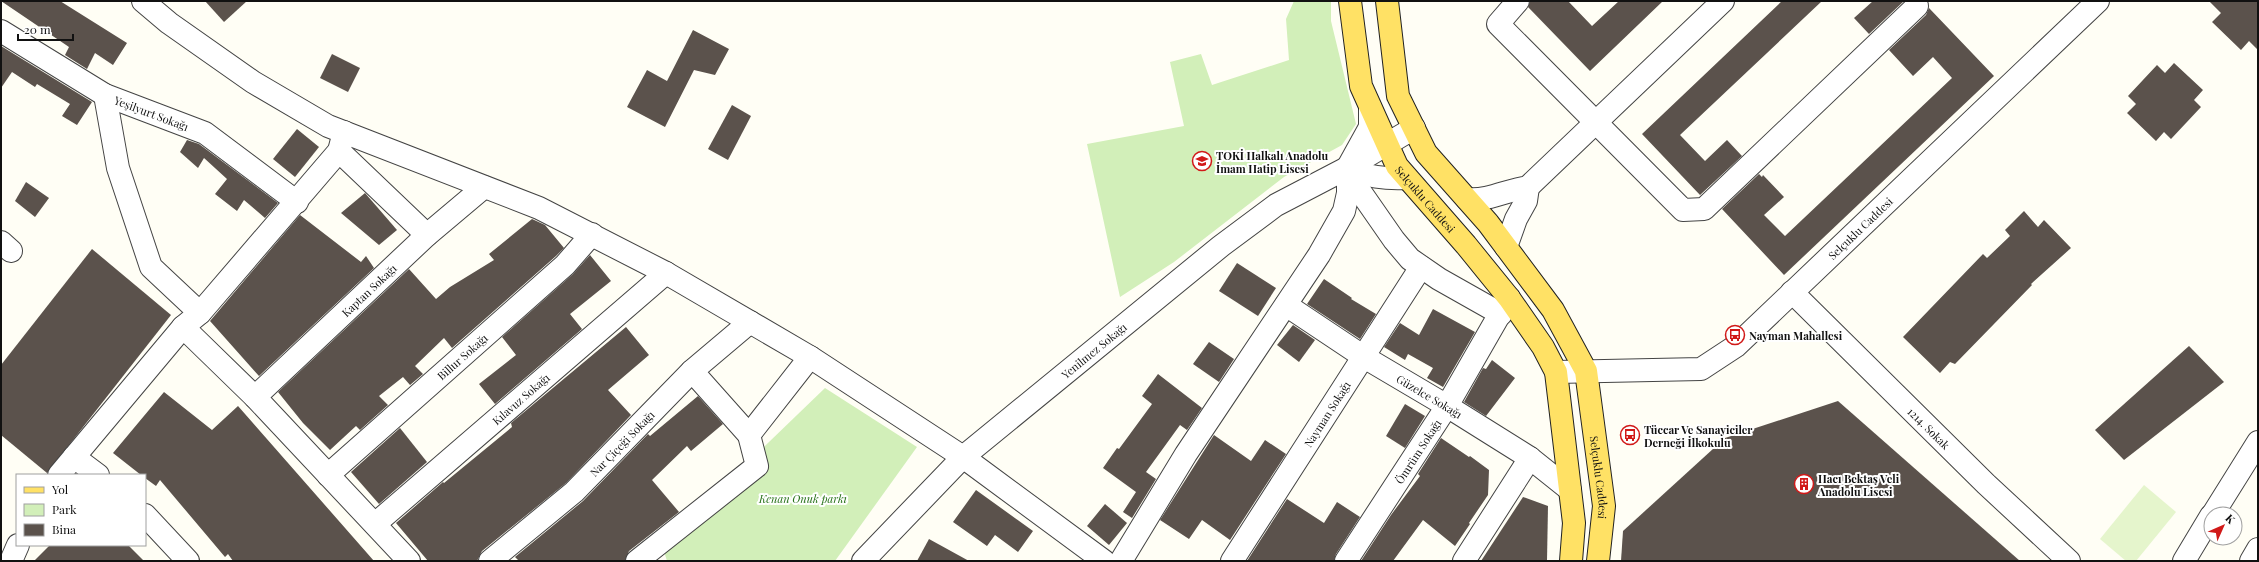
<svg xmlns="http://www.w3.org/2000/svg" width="2259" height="562" font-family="'Playfair Display',serif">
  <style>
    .green { fill: #d2efb9 }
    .pitch { fill: #e5f5cc }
    .building { fill: #5b524c }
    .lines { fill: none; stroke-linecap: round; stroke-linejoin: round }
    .minor-casing { stroke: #444; stroke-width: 24 }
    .major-casing { stroke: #222; stroke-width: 24 }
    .minor { stroke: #fff; stroke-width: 22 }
    .major { stroke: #ffe165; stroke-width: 22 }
    .labels { text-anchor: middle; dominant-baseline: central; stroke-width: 4; stroke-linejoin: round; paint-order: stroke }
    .street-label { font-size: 11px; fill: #111; stroke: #fff }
    .poi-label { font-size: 11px; font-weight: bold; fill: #111; stroke: #fff; text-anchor: start }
    .park-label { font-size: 11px; font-style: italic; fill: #267118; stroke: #fff }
  </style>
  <rect width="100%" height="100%" fill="#fffef5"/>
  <g class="green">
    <path d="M1294,1H1331V21L1356,124L1342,145L1284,177L1174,262L1120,297L1087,144L1184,126L1170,62L1201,54L1212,85L1289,60L1286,19Z"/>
    <path d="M825,388L917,447L835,561H667L662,545Z"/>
  </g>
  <path class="pitch" d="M2144,485L2176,512L2136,561H2126L2100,539Z"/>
  <g class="building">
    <path d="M1,1H60L127,43L113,65L95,53L87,69L65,55L69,47Z"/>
    <path d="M205,1H247L224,22Z"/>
    <path d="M1530,1H1568L1592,26L1619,1H1663L1590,71L1528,7Z"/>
    <path d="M1782,1H1822L1680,135L1705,161L1727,140L1742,156L1700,195L1642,134Z"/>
    <path d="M1873,1H1904L1869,34L1854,18Z"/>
    <path d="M2209,1H2258V50L2249,41L2241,50L2212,22L2221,13Z"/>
    <path d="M1929,8L1994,76L1784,275L1722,209L1759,174L1762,177L1763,175L1784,197L1764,215L1785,236L1952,78L1933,57L1913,76L1889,50L1926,15Z"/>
    <path d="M693,30L729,49L715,75L694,70L665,127L627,107L647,70L667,81Z"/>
    <path d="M1,46L92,102L77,125L62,116L70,104L37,84L35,87L12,72L1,88Z"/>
    <path d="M332,54L360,68L348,92L320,78Z"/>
    <path d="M2174,63L2203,90L2194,100L2201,107L2171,139L2164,132L2156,141L2127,113L2136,104L2128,96L2157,65L2165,73Z"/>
    <path d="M732,105L751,116L728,160L708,149Z"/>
    <path d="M297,129L319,147L295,177L273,159Z"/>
    <path d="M187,140L199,144L278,203L265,218L244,200L237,211L215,194L227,179L204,158L198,168L180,152Z"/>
    <path d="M26,182L49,198L35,217L15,201Z"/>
    <path d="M365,193L397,230L379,245L341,213Z"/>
    <path d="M2024,211L2038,227L2044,220L2071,248L2031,284L2032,285L1955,364L1950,362L1940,373L1903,337L1983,254L1987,258L2010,236L2005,230Z"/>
    <path d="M300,215L361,262L366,256L374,268L259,376L210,321Z"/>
    <path d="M532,219L545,225L564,248L556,256L452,348L444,338L415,366L423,374L410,385L403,377L379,396L388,405L360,430L356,426L330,450L303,423L278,392L409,269L436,299L450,287L494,260L489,254Z"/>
    <path d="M92,249L171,315L47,473L1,435V365Z"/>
    <path d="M590,255L611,281L570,314L582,329L495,404L479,384L516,355L502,337L573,274Z"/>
    <path d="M1237,263L1276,288L1258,316L1219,291Z"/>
    <path d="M1324,279L1352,298L1351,299L1376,314L1360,339L1307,304Z"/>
    <path d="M1433,309L1475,332L1443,387L1427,378L1433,368L1408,354L1405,360L1384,347L1400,323L1419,335Z"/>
    <path d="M1293,325L1315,340L1299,362L1277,345Z"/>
    <path d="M626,327L649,355L608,390L631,415L566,483L482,551L477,561H428L396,523L443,482L444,483L512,427L511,423Z"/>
    <path d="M1209,342L1234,359L1219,382L1193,364Z"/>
    <path d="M2189,346L2224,382L2124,460L2095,430Z"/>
    <path d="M1492,360L1515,378L1486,416L1464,402L1483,368L1486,369Z"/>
    <path d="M1158,374L1202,408L1187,430L1180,425L1146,472L1156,479L1132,518L1123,512L1136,492L1103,468L1117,448L1119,449L1152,404L1142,396Z"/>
    <path d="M164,392L212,430L238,406L374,561H233L228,554L225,557L160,480L156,486L145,478V475H141L113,453Z"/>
    <path d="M698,396L723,424L691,451L687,446L652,480L679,512L629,551L625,561H519L515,557L583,501L648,434L650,436Z"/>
    <path d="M1838,401L2020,561H1621L1623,531L1725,438Z"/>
    <path d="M1405,404L1425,416L1405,448L1386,436Z"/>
    <path d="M400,428L427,462L379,504L351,472Z"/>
    <path d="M1214,435L1251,461L1265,440L1286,454L1230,540L1202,520L1189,539L1160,520Z"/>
    <path d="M1441,438L1469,457L1470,456L1489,470L1488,495L1469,523L1470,524L1455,546L1423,520L1393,561H1361L1391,515L1420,476L1418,474Z"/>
    <path d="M976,490L1033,531L1018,552L995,535L987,546L953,522Z"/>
    <path d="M1523,497L1548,506L1547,561H1481Z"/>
    <path d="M1287,499L1324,523L1337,502L1360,517L1336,554L1334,561H1247Z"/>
    <path d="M1105,504L1127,523L1109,545L1087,526Z"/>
    <path d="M929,539L969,561H917Z"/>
    <path d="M50,545H128L144,561H34Z"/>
  </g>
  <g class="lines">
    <g class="minor-casing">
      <g id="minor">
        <path d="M143,1L169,23L253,82L328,126L539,208L666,273L810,357L963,457L1104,561"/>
        <path d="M1518,1L1498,24L1683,210L1704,209L1917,6"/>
        <path id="s1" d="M1,31L105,95L205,133L297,202"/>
        <path d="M105,95L118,168L151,267L200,313"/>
        <path d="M339,151L427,235"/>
        <path d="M1349,165L1370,127V107"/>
        <path d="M1347,168C1367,177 1385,179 1407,178"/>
        <path d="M1346,171L1394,240L1410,259L1439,279L1501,314"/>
        <path d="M1467,199C1489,201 1507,190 1528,187L1723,1"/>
        <path d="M1,242L11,251"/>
        <path d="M1506,247L1516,219L1526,201L1528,187"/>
        <path id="s2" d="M1792,292L1986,484L2069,561"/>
        <path id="s3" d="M1286,305L1364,357L1447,406L1530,458L1570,490"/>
        <path d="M183,327L255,397L409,561"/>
        <path id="s4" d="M1556,372L1701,369L1736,346L2098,1"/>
        <path id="s5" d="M255,397L427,235L484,187"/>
        <path d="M749,435L810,357"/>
        <path d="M74,457L98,475"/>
        <path d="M59,475L183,327L200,313L339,151L344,132"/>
        <path id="s6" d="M328,475L565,265L592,234"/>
        <path d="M2213,514L2258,442"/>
        <path d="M145,515L188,561"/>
        <path id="s7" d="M375,524L666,273"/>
        <path d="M11,561L18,545"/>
        <path id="s8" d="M490,561L574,492L692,371L750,322"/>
        <path d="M637,561L757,466L749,435L692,371"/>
        <path id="s9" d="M863,561L963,457L1221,246L1276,205L1347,168L1414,128"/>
        <path d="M1121,561L1186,454L1319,255L1344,211L1348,193V174"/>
        <path id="s10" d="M1232,561L1421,267"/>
        <path id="s11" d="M1346,561L1447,406L1509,298"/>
        <path d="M1464,561L1530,458"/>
        <path d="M2184,561L2211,516"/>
        <path d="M2251,561L2258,549"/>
      </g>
    </g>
    <g class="major-casing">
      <g id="major">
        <path id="s12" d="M1350,1L1361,86L1397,166L1466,245L1509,298L1543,347L1556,372L1574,523L1571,561"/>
        <path id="s13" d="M1387,1L1398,96L1426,153L1488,223L1553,310L1586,371L1604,506L1598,561"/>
      </g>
    </g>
    <use href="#minor" class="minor"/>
    <use href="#major" class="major"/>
  </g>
  <defs>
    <g id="school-ring" transform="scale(1)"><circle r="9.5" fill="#fff" stroke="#d11918" stroke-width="1.5"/><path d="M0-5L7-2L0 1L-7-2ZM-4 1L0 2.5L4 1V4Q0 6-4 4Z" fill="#d11918"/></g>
    <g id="bus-ring" transform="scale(1)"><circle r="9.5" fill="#fff" stroke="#d11918" stroke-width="1.5"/><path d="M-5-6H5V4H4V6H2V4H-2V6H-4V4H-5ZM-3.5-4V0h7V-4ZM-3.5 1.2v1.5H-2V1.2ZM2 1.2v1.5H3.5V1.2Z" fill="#d11918"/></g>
    <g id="building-ring" transform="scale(1)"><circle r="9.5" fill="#fff" stroke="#d11918" stroke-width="1.5"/><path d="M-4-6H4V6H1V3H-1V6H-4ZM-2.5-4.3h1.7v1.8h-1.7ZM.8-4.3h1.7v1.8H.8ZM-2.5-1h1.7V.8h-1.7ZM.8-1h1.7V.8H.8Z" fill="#d11918"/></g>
  </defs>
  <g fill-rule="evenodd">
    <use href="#school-ring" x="1202" y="161"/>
    <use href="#bus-ring" x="1735" y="335"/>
    <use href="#bus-ring" x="1630" y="435"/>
    <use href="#building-ring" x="1804" y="484"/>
  </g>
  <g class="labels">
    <g class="street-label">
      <text stroke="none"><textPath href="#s1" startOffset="172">Yeşilyurt Sokağı</textPath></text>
      <text stroke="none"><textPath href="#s12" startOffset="217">Selçuklu Caddesi</textPath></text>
      <text stroke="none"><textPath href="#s4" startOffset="358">Selçuklu Caddesi</textPath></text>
      <text stroke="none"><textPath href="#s5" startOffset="156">Kaptan Sokağı</textPath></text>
      <text stroke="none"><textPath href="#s9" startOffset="313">Yenilmez Sokağı</textPath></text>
      <text stroke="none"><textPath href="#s6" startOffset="179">Billur Sokağı</textPath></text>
      <text stroke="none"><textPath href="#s3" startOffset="170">Güzelce Sokağı</textPath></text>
      <text stroke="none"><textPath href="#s7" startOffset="192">Kılavuz Sokağı</textPath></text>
      <text stroke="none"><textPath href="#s10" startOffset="175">Nayman Sokağı</textPath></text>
      <text stroke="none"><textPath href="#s2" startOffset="193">1214. Sokak</textPath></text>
      <text stroke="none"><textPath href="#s8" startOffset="177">Nar Çiçeği Sokağı</textPath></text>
      <text stroke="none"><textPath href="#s11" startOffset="131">Ömrüm Sokağı</textPath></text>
      <text stroke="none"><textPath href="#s13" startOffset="538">Selçuklu Caddesi</textPath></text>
    </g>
    <g class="poi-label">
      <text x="1216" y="155">TOKİ Halkalı Anadolu<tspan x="1216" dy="13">İmam Hatip Lisesi</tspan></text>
      <text x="1749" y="335">Nayman Mahallesi</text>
      <text x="1644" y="429">Tüccar Ve Sanayiciler<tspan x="1644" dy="13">Derneği İlkokulu</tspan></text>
      <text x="1818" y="478">Hacı Bektaş Veli<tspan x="1818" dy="13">Anadolu Lisesi</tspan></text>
    </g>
    <g class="park-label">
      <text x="803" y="498">Kenan Onuk parkı</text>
    </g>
  </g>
  <rect width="2259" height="562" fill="none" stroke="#111111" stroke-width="4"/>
  <rect x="16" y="474" width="130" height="72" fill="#ffffff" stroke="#a0a0a0"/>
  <rect x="24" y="487" width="20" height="6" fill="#ffe165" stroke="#a0a0a0"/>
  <text x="52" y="494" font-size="12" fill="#111111">Yol</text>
  <rect x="24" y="504" width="20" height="12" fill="#d2efb9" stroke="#a0a0a0"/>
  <text x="52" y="514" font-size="12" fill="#111111">Park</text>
  <rect x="24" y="524" width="20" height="12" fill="#5b524c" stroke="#a0a0a0"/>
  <text x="52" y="534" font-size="12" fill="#111111">Bina</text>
  <g transform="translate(2223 526) rotate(45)"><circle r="19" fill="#ffffff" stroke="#a0a0a0"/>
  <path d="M0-3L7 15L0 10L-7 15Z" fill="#d11918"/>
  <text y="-6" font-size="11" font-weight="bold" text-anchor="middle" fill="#111111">K</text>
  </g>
  <path d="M18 34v6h55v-6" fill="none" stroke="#111111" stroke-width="2"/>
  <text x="24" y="34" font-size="12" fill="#111111" stroke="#ffffff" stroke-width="3" paint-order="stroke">20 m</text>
</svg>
